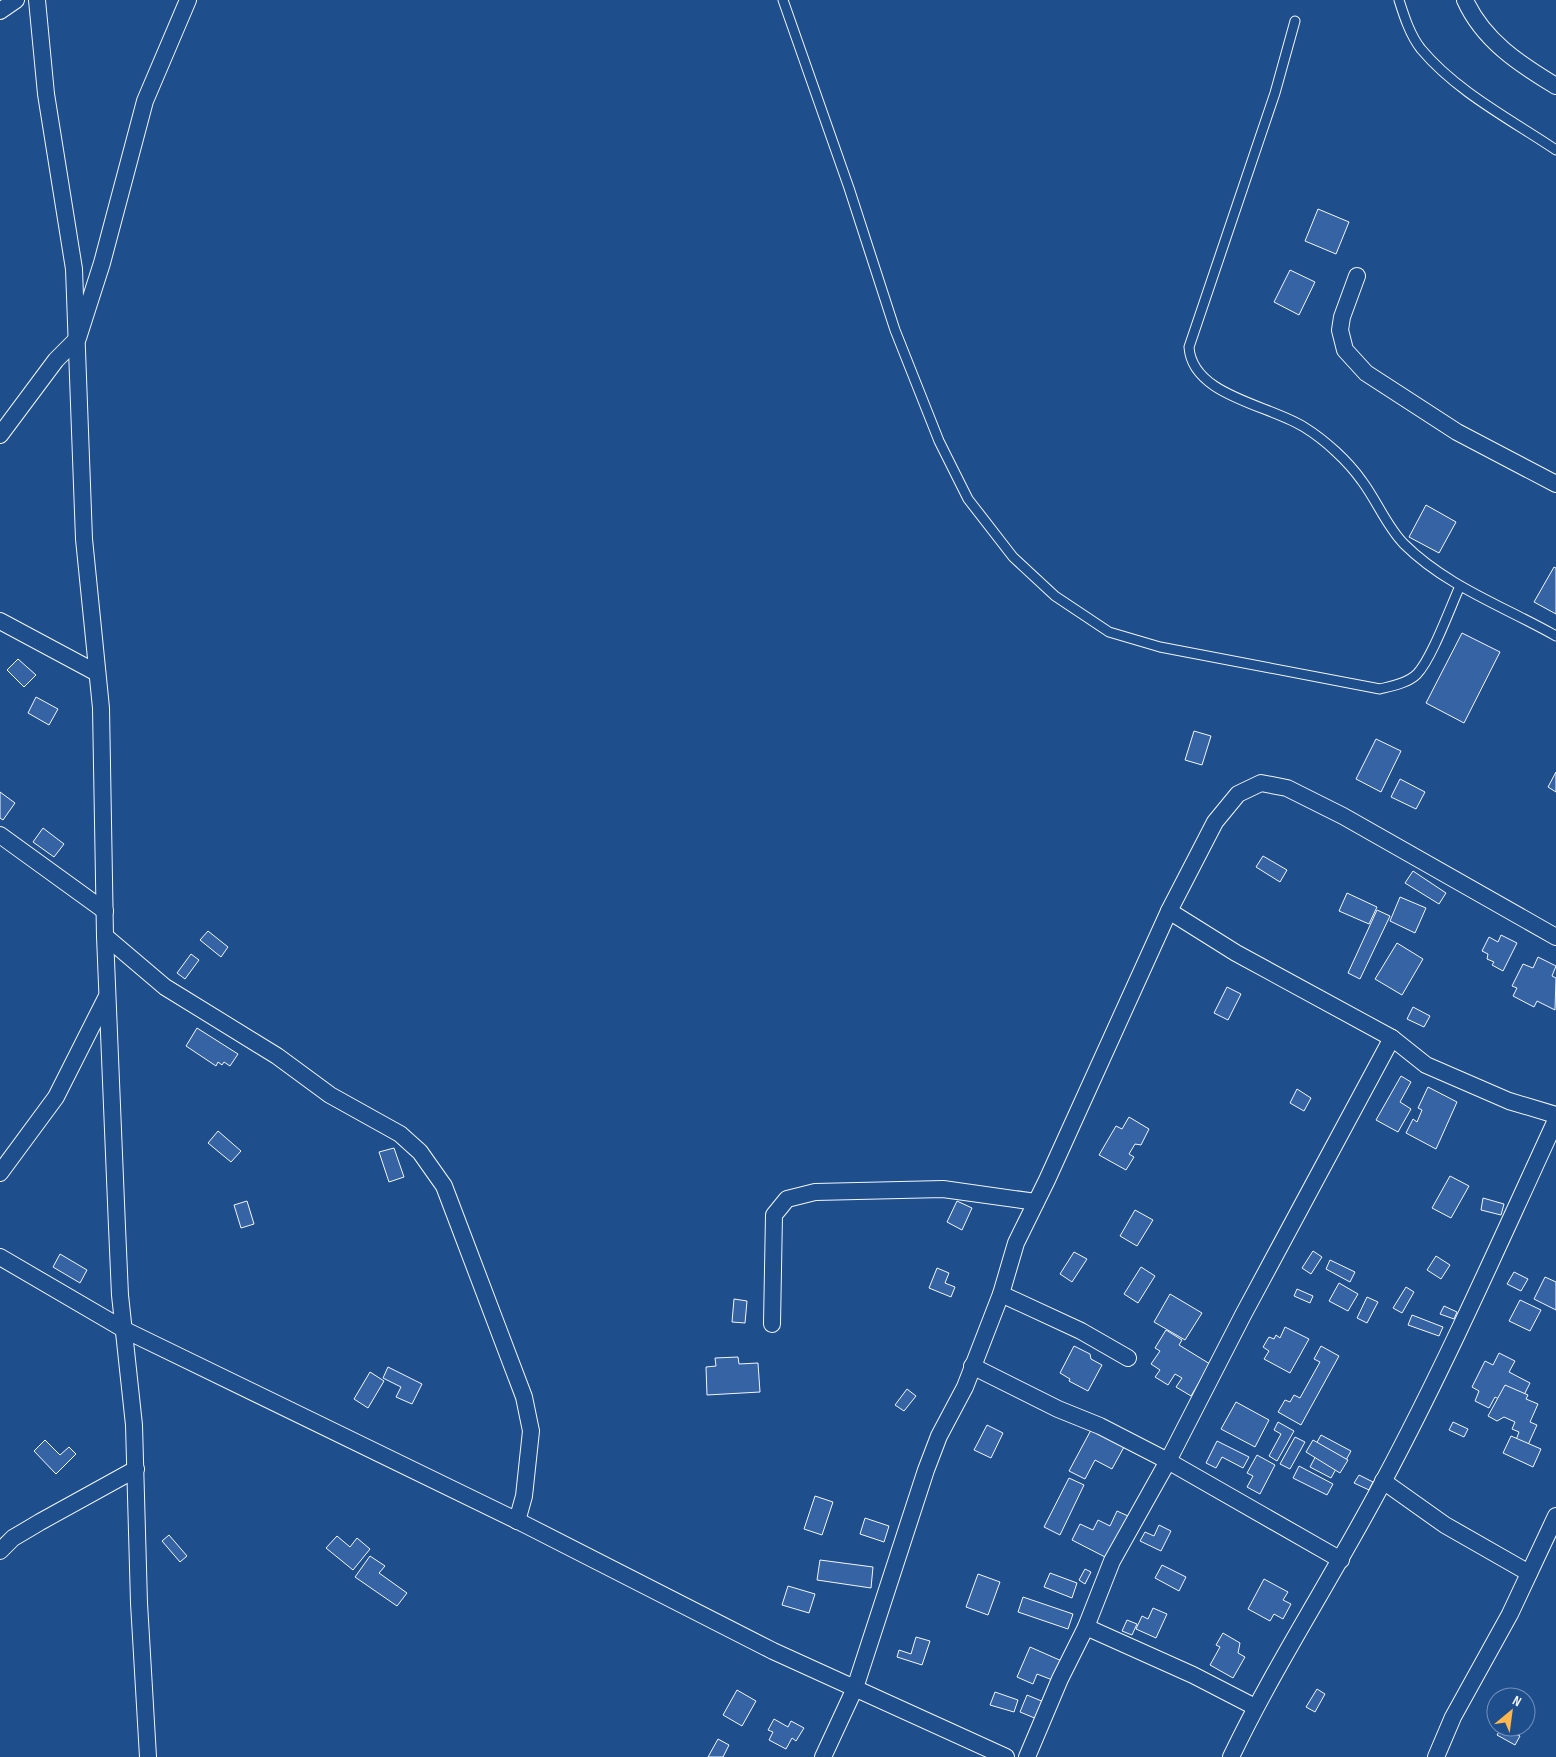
<svg xmlns="http://www.w3.org/2000/svg" width="1556" height="1757" font-family="'Sofia Sans Condensed',sans-serif">
  <style>
    .building { fill: #3563a3; stroke: #f2f6ff }
    .lines { fill: none; stroke-linecap: round; stroke-linejoin: round }
    .lane-casing { stroke: #f2f6ff; stroke-width: 11 }
    .street-casing { stroke: #f2f6ff; stroke-width: 18 }
    .lane { stroke: #1f4e8c; stroke-width: 9 }
    .street { stroke: #1f4e8c; stroke-width: 16 }
  </style>
  <rect width="100%" height="100%" fill="#1f4e8c"/>
  <g class="building">
    <path d="M1318,209L1349,222L1336,254L1305,241Z"/>
    <path d="M1290,270L1315,282L1299,315L1274,302Z"/>
    <path d="M1426,505L1456,522L1439,553L1409,537Z"/>
    <path d="M1554,567L1556,568V614L1534,602Z"/>
    <path d="M1462,633L1500,652L1464,723L1426,703Z"/>
    <path d="M18,659L36,675L24,687L7,670Z"/>
    <path d="M36,697L58,709L49,725L28,713Z"/>
    <path d="M1194,731L1211,736L1202,765L1185,760Z"/>
    <path d="M1376,739L1401,751L1381,792L1356,779Z"/>
    <path d="M1556,772V792L1548,787Z"/>
    <path d="M1400,779L1425,792L1416,809L1391,797Z"/>
    <path d="M0,792L15,803L3,820L0,818Z"/>
    <path d="M43,828L64,844L54,857L33,842Z"/>
    <path d="M1263,856L1287,870L1280,882L1256,867Z"/>
    <path d="M1413,871L1446,893L1439,904L1405,883Z"/>
    <path d="M1347,893L1377,907L1369,924L1339,911Z"/>
    <path d="M1400,897L1426,908L1415,933L1390,921Z"/>
    <path d="M1377,910L1390,916L1360,979L1348,973Z"/>
    <path d="M208,931L228,947L221,957L200,940Z"/>
    <path d="M1501,935L1517,943L1503,971L1492,965L1494,962L1487,959L1488,954L1482,951L1489,937L1498,942Z"/>
    <path d="M1397,943L1423,959L1402,995L1375,979Z"/>
    <path d="M191,954L199,960L185,979L177,973Z"/>
    <path d="M1538,957L1556,966L1552,976L1556,978L1555,1010L1537,1001L1534,1007L1513,996L1517,988L1512,986L1523,964L1533,968Z"/>
    <path d="M1227,987L1241,994L1228,1020L1214,1013Z"/>
    <path d="M1413,1007L1430,1016L1424,1027L1407,1019Z"/>
    <path d="M197,1028L238,1054L230,1066L224,1062L222,1065L218,1062L216,1066L186,1046Z"/>
    <path d="M1401,1076L1411,1082L1400,1102L1411,1109L1398,1132L1376,1120Z"/>
    <path d="M1428,1087L1457,1102L1436,1149L1406,1133L1413,1119L1417,1122L1422,1110L1418,1108Z"/>
    <path d="M1297,1089L1311,1098L1304,1111L1290,1103Z"/>
    <path d="M1129,1117L1149,1129L1141,1145L1135,1144L1129,1154L1134,1157L1126,1170L1099,1155L1116,1126L1122,1129Z"/>
    <path d="M218,1131L241,1151L231,1162L208,1143Z"/>
    <path d="M394,1148L404,1177L389,1182L379,1152Z"/>
    <path d="M1450,1176L1469,1186L1451,1218L1432,1208Z"/>
    <path d="M1483,1198L1504,1204L1501,1215L1481,1210Z"/>
    <path d="M247,1201L254,1224L241,1228L234,1205Z"/>
    <path d="M957,1201L972,1208L962,1230L947,1222Z"/>
    <path d="M1135,1210L1153,1220L1137,1246L1120,1236Z"/>
    <path d="M1313,1251L1322,1257L1311,1274L1302,1268Z"/>
    <path d="M1074,1252L1087,1259L1072,1282L1060,1274Z"/>
    <path d="M60,1254L87,1270L80,1283L53,1267Z"/>
    <path d="M1436,1256L1450,1265L1441,1279L1427,1270Z"/>
    <path d="M1330,1260L1355,1272L1350,1282L1326,1269Z"/>
    <path d="M1141,1267L1155,1276L1138,1303L1124,1294Z"/>
    <path d="M937,1268L949,1273L945,1283L955,1287L951,1297L929,1288Z"/>
    <path d="M1514,1272L1528,1279L1521,1291L1507,1284Z"/>
    <path d="M1545,1277L1556,1282V1310L1534,1299Z"/>
    <path d="M1339,1283L1358,1294L1348,1311L1329,1301Z"/>
    <path d="M1406,1287L1414,1292L1402,1313L1393,1308Z"/>
    <path d="M1297,1289L1313,1296L1310,1303L1294,1296Z"/>
    <path d="M1170,1294L1202,1313L1185,1340L1154,1322Z"/>
    <path d="M1367,1297L1378,1302L1367,1323L1357,1318Z"/>
    <path d="M734,1299L747,1301L745,1323L732,1322Z"/>
    <path d="M1520,1300L1541,1310L1530,1331L1509,1321Z"/>
    <path d="M1444,1306L1457,1312L1454,1319L1440,1314Z"/>
    <path d="M1412,1315L1443,1327L1439,1336L1408,1325Z"/>
    <path d="M1285,1327L1309,1339L1290,1373L1264,1359L1269,1351L1263,1347L1269,1337L1274,1339L1276,1335L1280,1338Z"/>
    <path d="M1166,1330L1182,1340L1179,1345L1210,1364L1191,1396L1176,1387L1182,1378L1175,1374L1168,1385L1155,1377L1160,1370L1151,1364L1160,1351L1155,1348Z"/>
    <path d="M1074,1346L1090,1354L1091,1359L1102,1365L1088,1391L1069,1381L1070,1379L1060,1373Z"/>
    <path d="M1321,1346L1339,1356L1301,1425L1278,1412L1285,1400L1290,1402L1294,1395L1300,1398L1320,1362L1314,1359Z"/>
    <path d="M1499,1353L1515,1361L1509,1372L1530,1383L1517,1409L1495,1397L1489,1408L1475,1401L1479,1391L1472,1387L1485,1361L1493,1365Z"/>
    <path d="M738,1357L739,1364L758,1363L760,1392L707,1395L706,1367L716,1366L715,1358Z"/>
    <path d="M388,1367L422,1384L412,1404L396,1397L401,1387L383,1378Z"/>
    <path d="M370,1372L384,1381L368,1408L354,1399Z"/>
    <path d="M1505,1385L1528,1395L1526,1399L1538,1404L1530,1422L1537,1425L1528,1445L1516,1440L1519,1432L1512,1429L1515,1422L1504,1417L1497,1421L1488,1416Z"/>
    <path d="M907,1389L916,1396L904,1411L895,1405Z"/>
    <path d="M1236,1402L1269,1420L1255,1447L1221,1429Z"/>
    <path d="M1278,1422L1294,1431L1277,1461L1269,1456L1281,1434L1274,1430Z"/>
    <path d="M1453,1422L1468,1429L1464,1437L1449,1430Z"/>
    <path d="M987,1425L1003,1433L991,1458L974,1450Z"/>
    <path d="M1091,1430L1124,1447L1112,1469L1095,1460L1085,1479L1069,1471Z"/>
    <path d="M1321,1435L1351,1451L1345,1462L1341,1460L1331,1478L1310,1467L1320,1448L1315,1446Z"/>
    <path d="M1511,1436L1541,1449L1533,1467L1503,1453Z"/>
    <path d="M1295,1437L1305,1442L1290,1469L1280,1464Z"/>
    <path d="M45,1440L60,1455L69,1447L76,1454L56,1474L34,1451Z"/>
    <path d="M1313,1440L1348,1460L1340,1473L1306,1452Z"/>
    <path d="M1217,1441L1249,1457L1243,1468L1222,1457L1216,1468L1206,1463Z"/>
    <path d="M1257,1455L1275,1465L1260,1494L1247,1487L1253,1476L1247,1473Z"/>
    <path d="M1299,1466L1333,1484L1327,1495L1293,1478Z"/>
    <path d="M1359,1475L1373,1482L1369,1490L1354,1483Z"/>
    <path d="M1069,1478L1084,1485L1060,1535L1044,1527Z"/>
    <path d="M815,1496L833,1502L822,1535L804,1529Z"/>
    <path d="M1117,1511L1128,1516L1107,1558L1072,1540L1080,1524L1093,1530L1098,1520L1110,1526Z"/>
    <path d="M865,1518L889,1526L884,1542L860,1534Z"/>
    <path d="M1159,1525L1171,1531L1161,1551L1140,1541L1145,1532L1154,1536Z"/>
    <path d="M169,1535L187,1556L180,1562L162,1541Z"/>
    <path d="M337,1536L350,1547L357,1538L370,1549L353,1570L326,1548Z"/>
    <path d="M370,1556L385,1566L379,1573L407,1593L397,1606L355,1577Z"/>
    <path d="M820,1560L873,1567L871,1588L817,1580Z"/>
    <path d="M1162,1565L1186,1577L1179,1591L1155,1578Z"/>
    <path d="M1085,1569L1091,1572L1085,1584L1079,1580Z"/>
    <path d="M1050,1573L1077,1583L1072,1598L1044,1587Z"/>
    <path d="M978,1574L1000,1582L988,1615L966,1607Z"/>
    <path d="M1264,1579L1288,1592L1283,1600L1291,1604L1283,1619L1274,1614L1270,1621L1248,1609Z"/>
    <path d="M788,1586L815,1594L809,1613L782,1605Z"/>
    <path d="M1023,1597L1073,1614L1068,1629L1018,1612Z"/>
    <path d="M1153,1608L1167,1614L1156,1638L1136,1629L1142,1616L1148,1619Z"/>
    <path d="M1127,1620L1137,1624L1132,1635L1122,1631Z"/>
    <path d="M1223,1633L1240,1643L1238,1653L1245,1657L1233,1678L1210,1665L1220,1647L1216,1645Z"/>
    <path d="M916,1637L930,1641L922,1665L897,1657L899,1650L911,1654Z"/>
    <path d="M1030,1647L1064,1662L1055,1681L1037,1674L1033,1684L1017,1677Z"/>
    <path d="M1317,1689L1325,1694L1315,1712L1306,1707Z"/>
    <path d="M737,1690L756,1701L742,1726L723,1715Z"/>
    <path d="M995,1692L1018,1700L1014,1712L990,1705Z"/>
    <path d="M1027,1695L1044,1702L1037,1719L1020,1712Z"/>
    <path d="M774,1719L788,1727L791,1721L804,1728L796,1741L792,1738L786,1749L769,1740L773,1732L768,1730Z"/>
    <path d="M1502,1727L1520,1736L1515,1745L1497,1735Z"/>
    <path d="M718,1739L729,1745L723,1757H708Z"/>
  </g>
  <g class="lines">
    <g class="lane-casing">
      <g id="lane">
        <path d="M783,0L849,188L895,330L939,441L968,499L1013,557L1055,596L1109,632L1160,647L1380,689C1392,686 1408,683 1417,674C1432,658 1450,608 1460,586"/>
        <path d="M1399,0C1404,16 1410,35 1421,49C1457,92 1510,119 1556,150"/>
        <path d="M1295,21L1275,93L1189,347C1192,396 1270,405 1304,427C1325,440 1348,461 1362,481C1377,501 1387,527 1404,544C1446,586 1505,607 1556,636"/>
      </g>
    </g>
    <g class="street-casing">
      <g id="street">
        <path d="M37,0L46,94L74,269L84,539L101,708L105,936L117,1227L120,1295L134,1425L139,1603L148,1757"/>
        <path d="M1465,0C1483,40 1519,64 1556,86"/>
        <path d="M0,11L16,0"/>
        <path d="M1357,276L1342,317L1340,330L1345,350L1366,373L1457,432L1556,484"/>
        <path d="M0,435L56,360L78,338L102,263L145,101L188,0"/>
        <path d="M0,621L97,673"/>
        <path d="M0,835L105,911"/>
        <path d="M1169,911L1236,953L1392,1038L1426,1065L1509,1101L1556,1115"/>
        <path d="M105,936L165,987L277,1056L330,1095L400,1134L420,1152L444,1186L524,1397L531,1431L524,1496L517,1521"/>
        <path d="M0,1173L56,1097L106,998"/>
        <path d="M0,1257L125,1330L524,1524L773,1651L1006,1757"/>
        <path d="M1001,1294L1081,1331L1128,1358"/>
        <path d="M772,1324L774,1215L787,1199L815,1192L943,1189L1036,1202"/>
        <path d="M972,1366L1058,1409L1100,1426L1168,1461L1341,1560"/>
        <path d="M1383,1481L1445,1525L1529,1573"/>
        <path d="M0,1551L13,1538L40,1522L136,1469"/>
        <path d="M1086,1627L1193,1675L1255,1707"/>
        <path d="M823,1757L855,1688L926,1470L939,1436L965,1387L1001,1294L1016,1243L1047,1180L1169,911L1215,822L1238,794L1261,783L1287,788L1343,816L1556,937"/>
        <path d="M1027,1757L1060,1679L1086,1627L1112,1561L1168,1461L1243,1315L1392,1038"/>
        <path d="M1231,1757C1276,1663 1334,1575 1383,1482C1446,1364 1500,1242 1556,1120"/>
        <path d="M1436,1757L1453,1717L1510,1614L1556,1516"/>
      </g>
    </g>
    <use href="#lane" class="lane"/>
    <use href="#street" class="street"/>
  </g>
  <g transform="translate(1511 1712) rotate(29)"><circle r="24" fill="#1f4e8c" stroke="#7391ba"/>
  <path d="M0-4L9 19L0 12L-9 19Z" fill="#ffb74d"/>
  <text y="-8" font-size="14" font-weight="bold" text-anchor="middle" fill="#f2f6ff">N</text>
  </g>
</svg>
